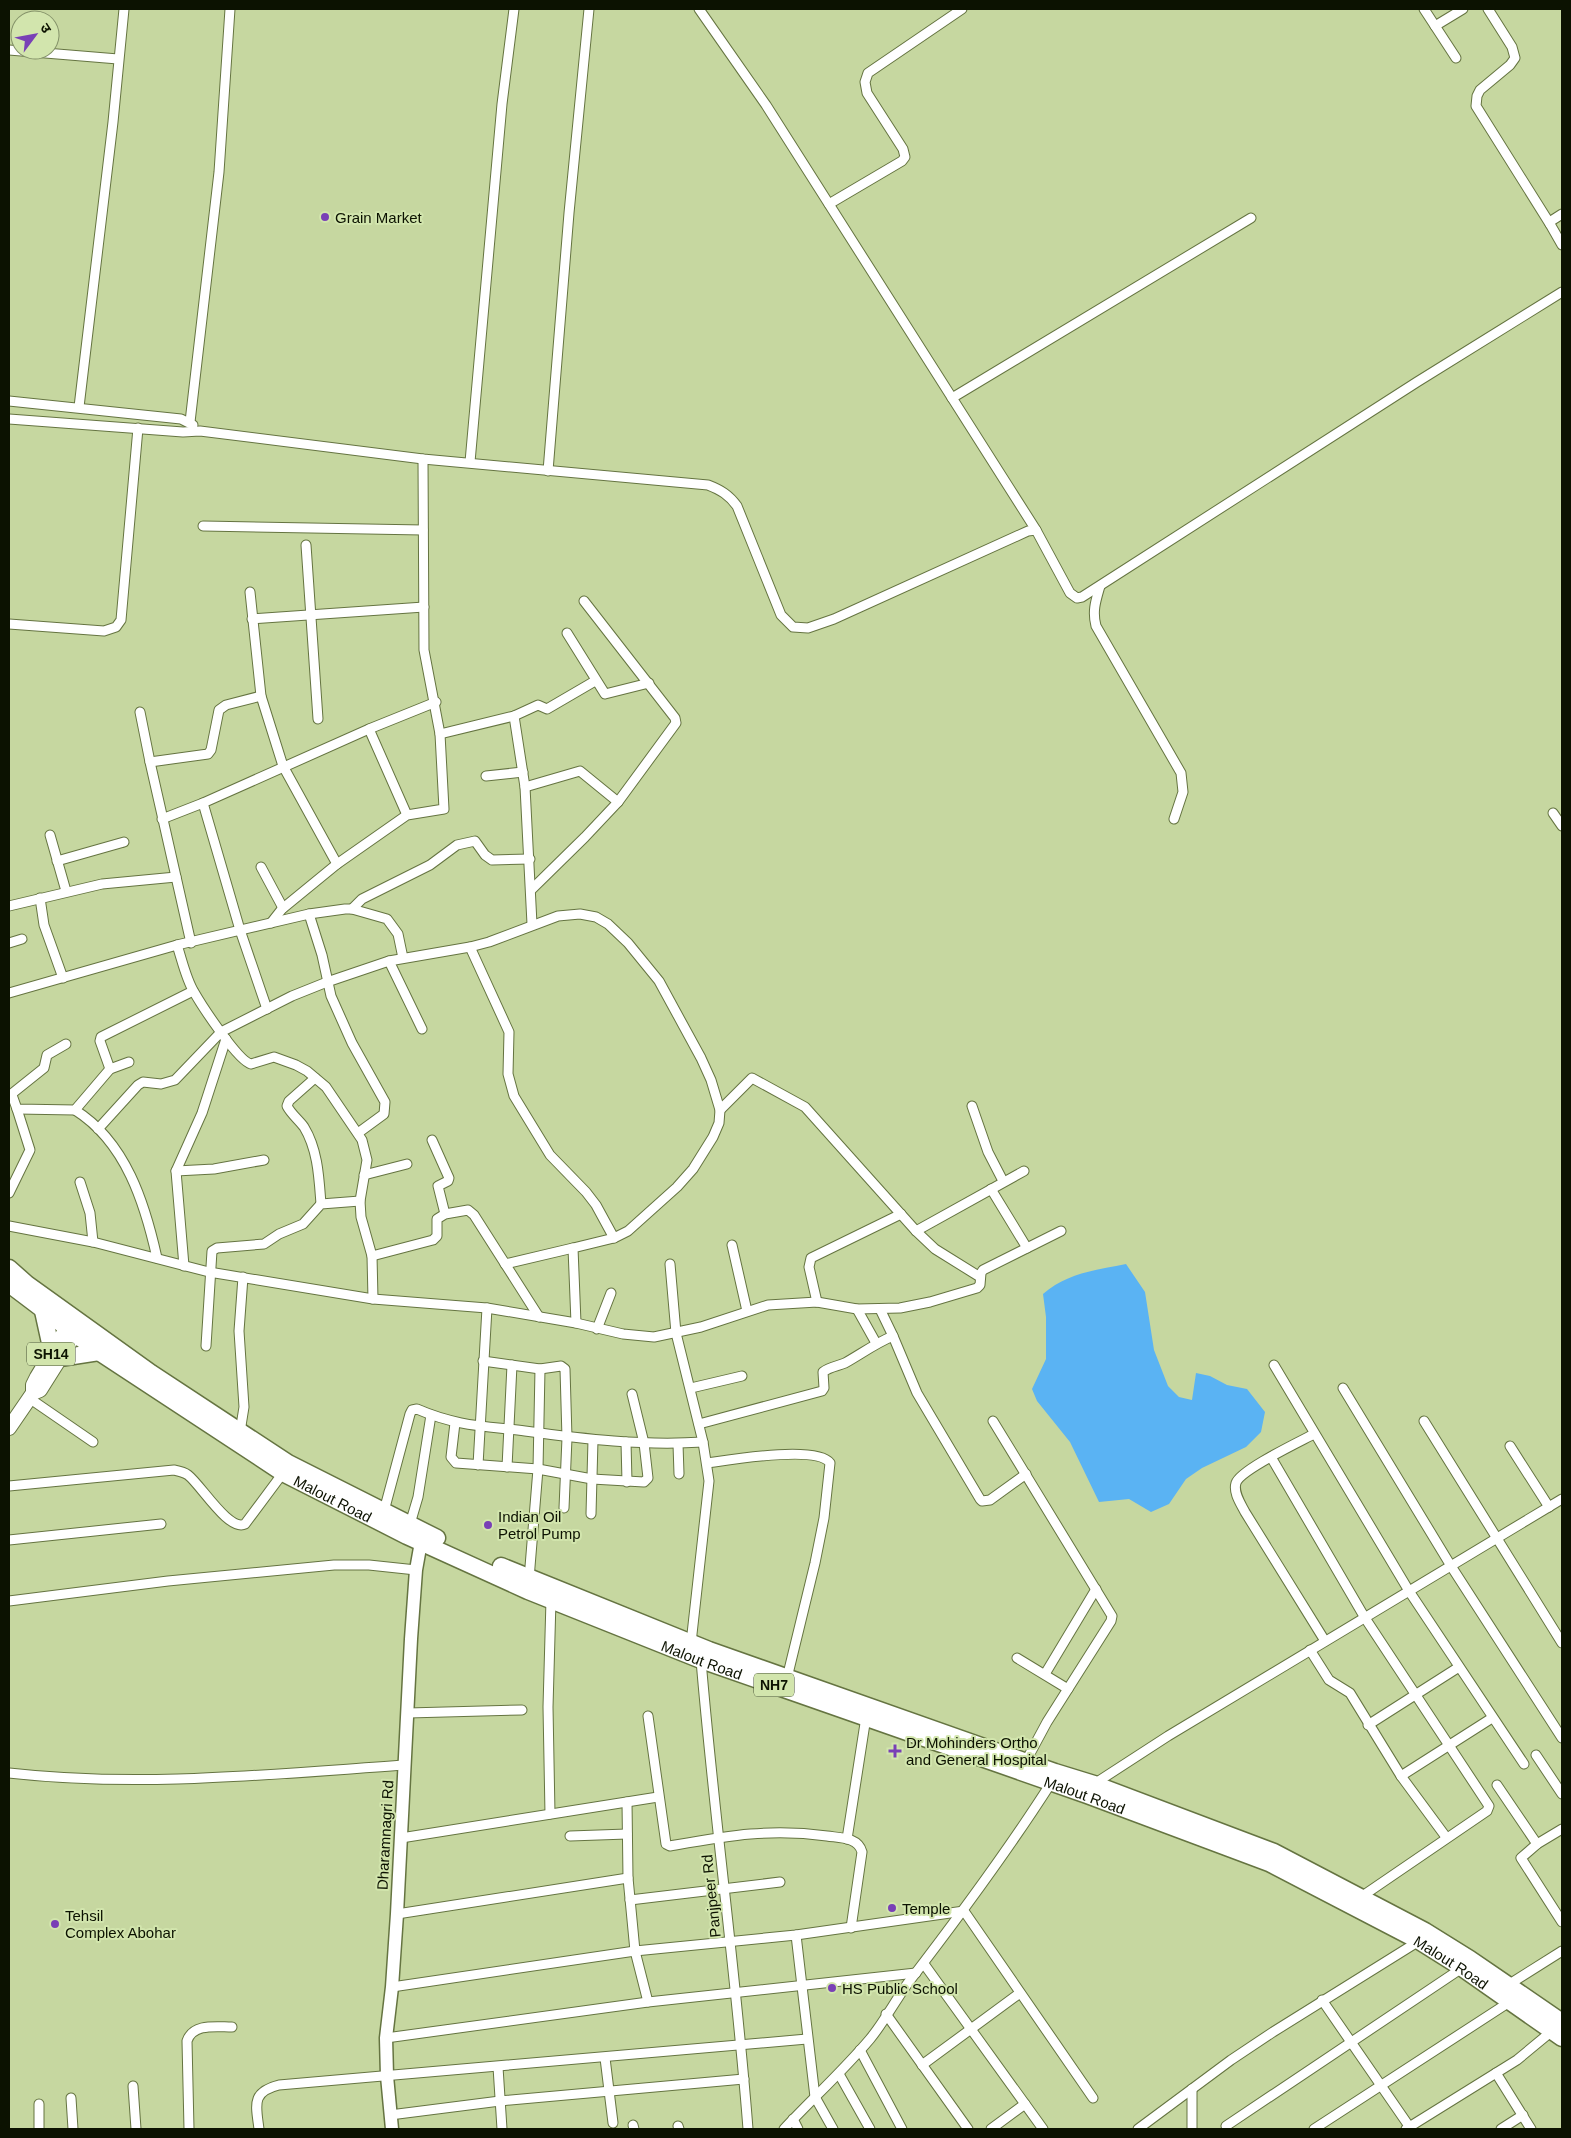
<svg xmlns="http://www.w3.org/2000/svg" width="1571" height="2138" font-family="Arial,'Noto Sans Devanagari',sans-serif">
  <style>
    .water { fill: #5ab3f3 }
    .lines { fill: none; stroke-linecap: round; stroke-linejoin: round }
    .street-casing { stroke: #657441; stroke-width: 11 }
    .secondary-casing { stroke: #657441; stroke-width: 15 }
    .primary-casing { stroke: #657441; stroke-width: 16 }
    .highway-casing { stroke: #657441; stroke-width: 19 }
    .street { stroke: #fff; stroke-width: 9 }
    .secondary { stroke: #fff; stroke-width: 12 }
    .primary { stroke: #fff; stroke-width: 14 }
    .highway { stroke: #fff; stroke-width: 16 }
    .poi-dot { fill: #7940b6; stroke: #d2e5ad; stroke-width: 2 }
    .labels { text-anchor: middle; dominant-baseline: central; stroke-width: 4; stroke-linejoin: round; paint-order: stroke }
    .shield { fill: #d2e5ad; stroke: #475135; stroke-width: 1 }
    .shield-label { font-size: 14px; font-weight: bold; fill: #0c1201 }
    .poi-label { font-size: 15px; fill: #0c1201; stroke: #d2e5ad; text-anchor: start }
    .street-label { font-size: 15px; fill: #0c1201; stroke: #d2e5ad }
  </style>
  <rect width="100%" height="100%" fill="#c6d7a0"/>
  <path class="water" d="M1126,1264L1145,1292L1154,1350L1168,1386L1179,1397L1192,1400L1196,1373L1210,1376L1227,1385L1247,1389L1265,1412L1261,1432L1246,1447L1202,1468L1186,1479L1169,1504L1151,1512L1129,1499L1099,1502L1070,1442L1037,1401L1032,1389L1046,1359V1317L1043,1294C1067,1273 1096,1270 1126,1264Z"/>
  <g class="lines">
    <g class="street-casing">
      <g id="street">
        <path d="M699,9L766,105L1036,530"/>
        <path d="M1424,9L1456,58"/>
        <path d="M1488,9L1512,47L1515,58L1510,65L1480,90L1477,96L1476,106L1550,224"/>
        <path d="M1435,26L1463,9"/>
        <path d="M9,50L118,59"/>
        <path d="M829,204L902,161L905,157L903,149L867,93L865,82L868,73L962,9"/>
        <path d="M1562,214L1551,221L1550,224L1562,245"/>
        <path d="M952,398L1251,218"/>
        <path d="M9,401L181,419L193,425"/>
        <path d="M79,407L113,122L124,9"/>
        <path d="M9,419L183,432L200,431L423,459L708,485C721,490 729,495 737,506L781,615L793,627L808,628L834,619L1028,531L1036,530L1070,593L1077,598L1082,597L1417,382L1562,292"/>
        <path d="M190,422L219,172L230,9"/>
        <path d="M470,462L502,104L514,9"/>
        <path d="M548,471L569,213L589,9"/>
        <path d="M203,526L423,530"/>
        <path d="M306,545L318,719"/>
        <path d="M1100,586C1096,600 1092,611 1096,626L1181,773L1183,792L1174,819"/>
        <path d="M250,592L261,696L283,766L337,864"/>
        <path d="M252,619L424,607"/>
        <path d="M9,624L104,631L116,627L121,620L138,428"/>
        <path d="M567,633L605,694L649,683"/>
        <path d="M140,712L150,762L191,943"/>
        <path d="M514,716L525,787L532,924"/>
        <path d="M369,729L407,815"/>
        <path d="M440,734L514,716L538,705L547,709L595,681"/>
        <path d="M150,762L208,754L211,750L219,710L226,705L261,696"/>
        <path d="M486,776L523,772"/>
        <path d="M525,787L580,771L618,802"/>
        <path d="M1553,813L1562,826"/>
        <path d="M162,819L203,803"/>
        <path d="M50,835L66,891"/>
        <path d="M57,861L124,842"/>
        <path d="M261,867L283,908"/>
        <path d="M531,890L585,837L618,802L676,723L675,718L584,601"/>
        <path d="M40,898L44,925L63,978"/>
        <path d="M9,906L102,884L176,877"/>
        <path d="M352,909L362,899L430,865L457,845L475,841L485,855L492,860L530,859"/>
        <path d="M309,914L322,955L331,996L352,1043L385,1102L384,1114L358,1133"/>
        <path d="M271,923L282,909L337,864L407,815L444,809L440,734L424,650L423,459"/>
        <path d="M9,943L22,939"/>
        <path d="M177,945C182,960 186,979 194,992C202,1006 238,1061 251,1064L274,1057L296,1065L307,1071L326,1087L362,1140L367,1160L360,1201L361,1217L372,1256L373,1299"/>
        <path d="M470,947L509,1032L508,1074L514,1096L550,1155L586,1192L596,1205L614,1238"/>
        <path d="M389,961L422,1029"/>
        <path d="M9,993L177,945L309,914L345,909H352L387,919L398,934L403,958"/>
        <path d="M267,1009L240,930L203,803L369,729L436,702"/>
        <path d="M110,1069L100,1041L101,1037L193,991"/>
        <path d="M315,1078L289,1101L287,1106C291,1114 299,1120 304,1127C318,1150 319,1178 321,1204"/>
        <path d="M12,1095L17,1109L75,1110L110,1069L129,1062"/>
        <path d="M9,1096L44,1068L47,1055L66,1044"/>
        <path d="M972,1106L988,1152L1003,1181"/>
        <path d="M75,1110C126,1142 145,1204 157,1258"/>
        <path d="M720,1110L752,1078L805,1107L916,1231L935,1249L980,1277"/>
        <path d="M98,1129L138,1085L143,1082L161,1084L175,1080L221,1032L292,996L327,982L389,961L470,947L489,942L558,916L580,914L596,917L608,924L628,943L659,981L701,1058L711,1080L720,1110L719,1123L713,1137L693,1169L677,1187L628,1231L614,1238L573,1248L576,1323"/>
        <path d="M432,1140L449,1178L448,1181L438,1186L445,1214"/>
        <path d="M176,1171L214,1169L264,1160"/>
        <path d="M364,1175L407,1164"/>
        <path d="M80,1182L90,1213L93,1242"/>
        <path d="M991,1189L1027,1248"/>
        <path d="M9,1193L30,1150L17,1109"/>
        <path d="M9,1226L93,1242L209,1272L373,1299L487,1308L576,1323L623,1334L654,1337L701,1327L768,1305L817,1302L857,1309L900,1308L930,1302L977,1288L980,1285L981,1273L983,1270L1061,1231"/>
        <path d="M916,1231L1024,1171"/>
        <path d="M732,1245L747,1311"/>
        <path d="M372,1256L433,1240L437,1236V1219L445,1214L468,1210L474,1215L539,1317"/>
        <path d="M505,1264L573,1248"/>
        <path d="M670,1264L676,1333L703,1442L709,1481L691,1643"/>
        <path d="M184,1266L176,1171L202,1113L226,1039"/>
        <path d="M817,1302L809,1267L811,1258L901,1214"/>
        <path d="M857,1309L876,1343"/>
        <path d="M880,1309L893,1336L917,1393L980,1499L982,1501L990,1500L1026,1474"/>
        <path d="M597,1329L611,1293"/>
        <path d="M206,1346L212,1251L217,1248L264,1244L279,1234L303,1224L321,1204L360,1201"/>
        <path d="M483,1361L540,1369L561,1366L565,1369L567,1438L564,1508"/>
        <path d="M1274,1365L1409,1591L1524,1764"/>
        <path d="M691,1388L742,1376"/>
        <path d="M1343,1388L1451,1566L1562,1738"/>
        <path d="M29,1398L93,1442"/>
        <path d="M993,1421L1112,1616L1111,1621L1047,1722L1026,1761"/>
        <path d="M1424,1421L1562,1643"/>
        <path d="M455,1423L451,1457L456,1463L538,1469L592,1479L644,1482L648,1478L644,1443L632,1394"/>
        <path d="M699,1424L822,1391L824,1388L823,1372C829,1367 838,1366 845,1363C861,1354 876,1343 893,1336"/>
        <path d="M240,1432L244,1407L239,1331L243,1277"/>
        <path d="M1314,1434C1299,1442 1240,1470 1236,1483C1233,1493 1241,1504 1245,1512L1325,1641"/>
        <path d="M626,1442L627,1482"/>
        <path d="M678,1444L679,1474"/>
        <path d="M1510,1446L1549,1507"/>
        <path d="M1271,1457L1365,1618L1489,1806L1487,1811L1361,1897"/>
        <path d="M708,1463C729,1460 817,1445 830,1463L824,1518L815,1563L787,1678"/>
        <path d="M478,1465L487,1308"/>
        <path d="M507,1467L512,1365"/>
        <path d="M9,1486L174,1470C179,1471 184,1472 188,1475C201,1485 229,1532 245,1524L283,1473"/>
        <path d="M384,1511L410,1414L412,1410L417,1409C456,1426 484,1426 525,1431C584,1439 643,1446 703,1442"/>
        <path d="M591,1514L593,1440"/>
        <path d="M410,1524L418,1497L431,1415"/>
        <path d="M9,1540L161,1524"/>
        <path d="M529,1579L538,1469L540,1369"/>
        <path d="M9,1601L168,1581L334,1565H369L416,1570"/>
        <path d="M1310,1650L1329,1680L1350,1693L1401,1776L1446,1837"/>
        <path d="M1017,1658L1068,1689"/>
        <path d="M701,1660C714,1817 736,1972 748,2129"/>
        <path d="M1045,1674L1096,1589"/>
        <path d="M408,1713L522,1710"/>
        <path d="M648,1716L666,1844L670,1846C727,1836 769,1828 827,1836C840,1838 858,1837 862,1852L851,1928"/>
        <path d="M1368,1725L1459,1667"/>
        <path d="M1536,1755L1562,1794"/>
        <path d="M9,1773C140,1788 273,1774 405,1765"/>
        <path d="M1401,1776L1492,1718"/>
        <path d="M1094,1784L1168,1736L1562,1499"/>
        <path d="M1497,1785L1537,1844"/>
        <path d="M627,1802L628,1878L635,1951L648,2002"/>
        <path d="M550,1814L548,1707L551,1600"/>
        <path d="M1562,1829L1537,1844L1521,1858L1562,1922"/>
        <path d="M570,1836L627,1834"/>
        <path d="M401,1838L658,1797"/>
        <path d="M847,1839L866,1717"/>
        <path d="M630,1900L780,1882"/>
        <path d="M397,1914L628,1878"/>
        <path d="M796,1935L815,2097L833,2129"/>
        <path d="M924,1964L1043,2129"/>
        <path d="M1508,1985L1562,1951"/>
        <path d="M392,1987L635,1951L796,1935L964,1911L1093,2098"/>
        <path d="M1322,2000L1411,2129"/>
        <path d="M886,2014L968,2129"/>
        <path d="M386,2038L648,2002L916,1973"/>
        <path d="M860,2050L902,2129"/>
        <path d="M605,2058L613,2123"/>
        <path d="M922,2065L1020,1993"/>
        <path d="M498,2067L502,2129"/>
        <path d="M1496,2073L1531,2129"/>
        <path d="M839,2074L870,2129"/>
        <path d="M133,2086L136,2129"/>
        <path d="M71,2098L73,2129"/>
        <path d="M39,2104V2129"/>
        <path d="M390,2115L500,2101L744,2079"/>
        <path d="M793,2119L798,2129"/>
        <path d="M633,2125L634,2129"/>
        <path d="M678,2126L679,2129"/>
        <path d="M1226,2126L1462,1968"/>
        <path d="M189,2129L187,2041C193,2023 216,2027 232,2027"/>
        <path d="M259,2129C256,2105 251,2092 279,2085L807,2039"/>
        <path d="M784,2129C812,2099 843,2071 870,2039C884,2022 895,2001 908,1983C958,1918 1007,1852 1051,1783"/>
        <path d="M991,2129L1025,2104"/>
        <path d="M1138,2129L1231,2060L1273,2032L1419,1941"/>
        <path d="M1192,2129V2089"/>
        <path d="M1314,2129L1511,2001"/>
        <path d="M1406,2129L1517,2060L1552,2031"/>
        <path d="M1501,2129L1523,2115"/>
      </g>
    </g>
    <g class="secondary-casing">
      <path id="secondary" d="M392,2129L387,2076L386,2038L392,1987L397,1914L411,1639L416,1570L421,1542"/>
    </g>
    <g class="primary-casing">
      <g id="primary">
        <path d="M33,1393V1385L37,1377L72,1319"/>
        <path d="M9,1428L33,1393L40,1390L45,1382L81,1325"/>
      </g>
    </g>
    <g class="highway-casing">
      <g id="highway">
        <path d="M9,1268L27,1284L151,1373L288,1463L437,1538"/>
        <path id="s1" d="M9,1284L99,1352L283,1473L407,1536L528,1591L701,1660L1087,1795L1269,1863L1419,1941L1462,1968L1562,2038"/>
        <path d="M43,1311L52,1352"/>
        <path d="M60,1358L99,1352"/>
        <path d="M501,1566L709,1650L1055,1772L1094,1784L1274,1852L1425,1931L1470,1959L1562,2022"/>
      </g>
    </g>
    <use href="#street" class="street"/>
    <use href="#secondary" class="secondary"/>
    <use href="#primary" class="primary"/>
    <use href="#highway" class="highway"/>
  </g>
  <g class="poi-dot">
    <circle cx="325" cy="217" r="5"/>
    <circle cx="488" cy="1525" r="5"/>
    <path d="M892.5 1743.5h5v5h5v5h-5v5h-5v-5h-5v-5h5z"/>
    <circle cx="892" cy="1908" r="5"/>
    <circle cx="55" cy="1924" r="5"/>
    <circle cx="832" cy="1988" r="5"/>
  </g>
  <g class="labels">
    <g class="shield">
      <rect x="27" y="1342.5" width="48" height="23" rx="4"/>
      <rect x="754" y="1673.5" width="40" height="23" rx="4"/>
    </g>
    <g class="shield-label">
      <text x="51" y="1354">SH14</text>
      <text x="774" y="1685">NH7</text>
    </g>
    <g class="poi-label">
      <text x="335" y="217">Grain Market</text>
      <text x="498" y="1516">Indian Oil<tspan x="498" dy="17">Petrol Pump</tspan></text>
      <text x="906" y="1742">Dr Mohinders Ortho<tspan x="906" dy="17">and General Hospital</tspan></text>
      <text x="902" y="1908">Temple</text>
      <text x="65" y="1915">Tehsil<tspan x="65" dy="17">Complex Abohar</tspan></text>
      <text x="842" y="1988">HS Public School</text>
    </g>
    <g class="street-label">
      <text stroke="none"><textPath href="#s1" startOffset="389">Malout Road</textPath></text>
      <text stroke="none"><textPath href="#s1" startOffset="792">Malout Road</textPath></text>
      <text stroke="none"><textPath href="#s1" startOffset="1198">Malout Road</textPath></text>
      <text transform="translate(385 1835) rotate(-87)">Dharamnagri Rd</text>
      <text transform="translate(711 1896) rotate(-96)">Panjpeer Rd</text>
      <text stroke="none"><textPath href="#s1" startOffset="1602">Malout Road</textPath></text>
    </g>
  </g>
  <rect width="1571" height="2138" fill="none" stroke="#0c1201" stroke-width="20"/>
  <g transform="translate(35 35) rotate(58)"><circle r="24" fill="#d2e5ad" stroke="#839168"/>
  <path d="M0-4L9 19L0 12L-9 19Z" fill="#7940b6"/>
  <text y="-8" font-size="14" font-weight="bold" text-anchor="middle" fill="#0c1201">उ</text>
  </g>
</svg>
